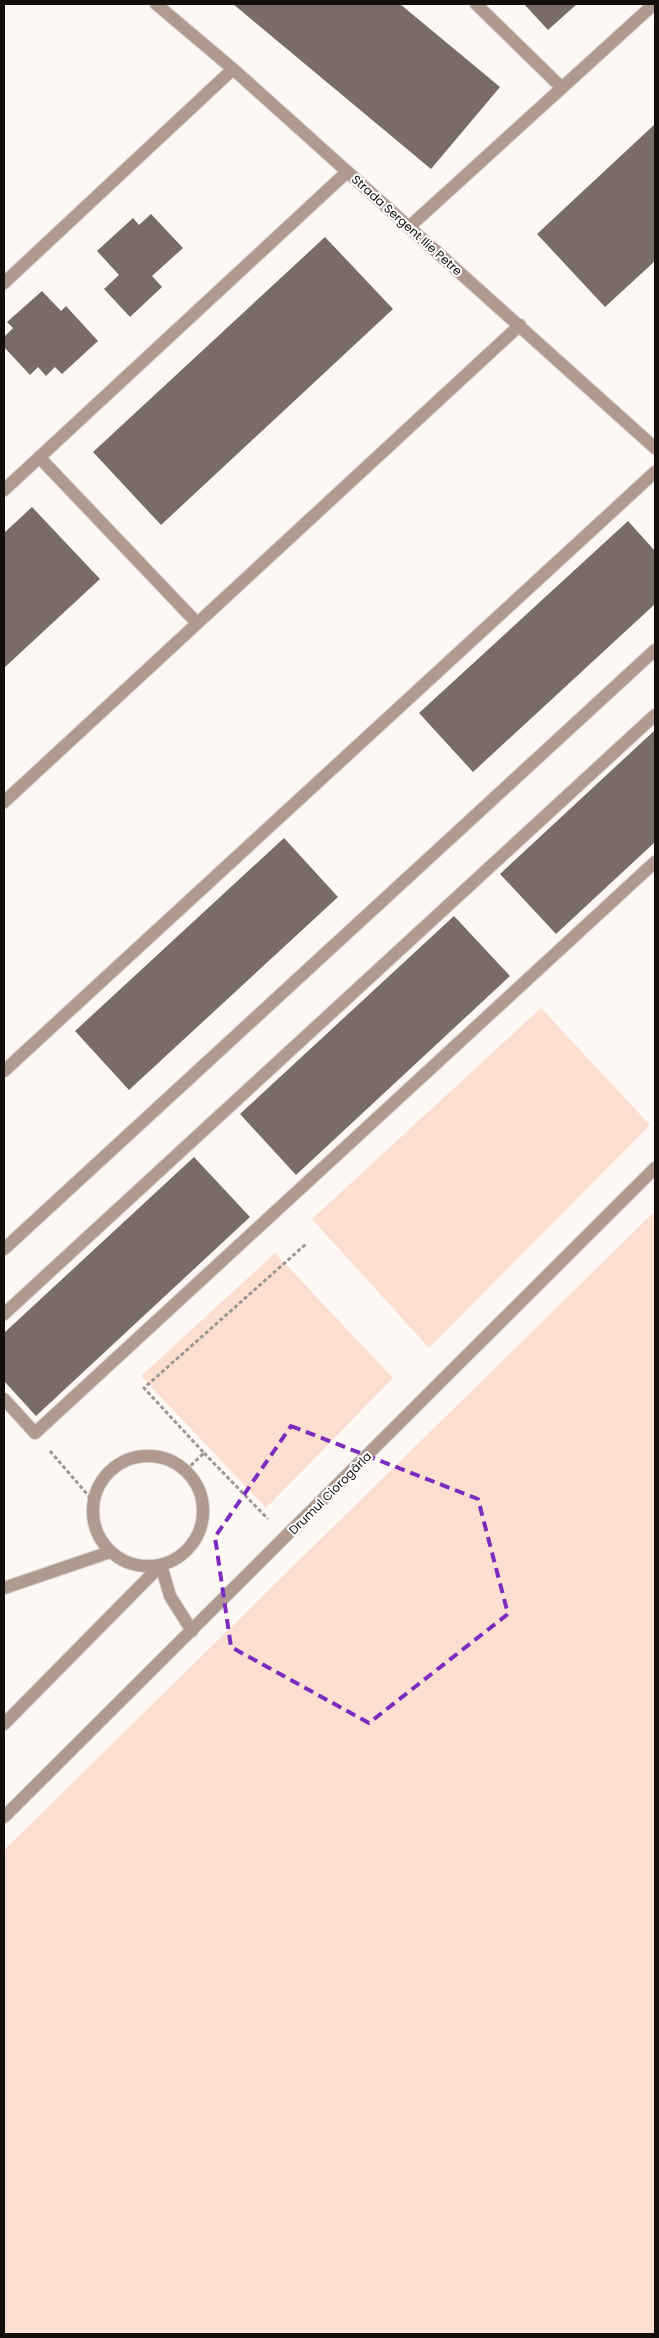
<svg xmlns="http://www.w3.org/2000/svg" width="659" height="2338" viewBox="0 0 659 2338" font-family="Poppins,sans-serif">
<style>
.green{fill:#fddfd2}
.building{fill:#796b65}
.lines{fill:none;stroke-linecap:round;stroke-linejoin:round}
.minor-casing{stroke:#d9d3d0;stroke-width:14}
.path{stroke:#9e9895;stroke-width:3;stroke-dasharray:4 2.5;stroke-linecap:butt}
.minor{stroke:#b0998f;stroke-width:12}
.marked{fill:none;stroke:#7b2cbf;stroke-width:4;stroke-dasharray:10 6;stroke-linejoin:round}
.labels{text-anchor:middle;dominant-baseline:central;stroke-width:4;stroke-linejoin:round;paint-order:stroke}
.street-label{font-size:12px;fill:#140e0c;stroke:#fff}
</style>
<rect width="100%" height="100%" fill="#fef8f5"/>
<!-- green -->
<path class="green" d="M541 1008 650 1125 429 1348 312 1219Z
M655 1211V2334H4V1850Z
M275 1253 393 1378 266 1508 141 1376Z"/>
<!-- building -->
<path class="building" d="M233 4H400L500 87 431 169Z
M524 4H577L548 30Z
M655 124V261L605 307 537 234Z
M151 214 183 248 152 276 162 287 130 317 104 289 119 275 97 251 133 218 139 225Z
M325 237 393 309 161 525 93 452Z
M42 291 61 311 66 306 98 341 62 374 55 367 46 376 38 367 30 375 4 347V337L13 328 7 322Z
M32 507 100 579 4 668V533Z
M628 521 655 551V604L473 772 419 713Z
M655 730V842L556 934 500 874Z
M284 838 338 897 129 1090 75 1031Z
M454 916 510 976 296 1175 240 1114Z
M194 1157 250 1217 36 1416 4 1381V1333Z"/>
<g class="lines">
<!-- minor casing -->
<g class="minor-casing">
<path id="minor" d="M156 4 233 69 655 448
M476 4 562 88
M409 227 654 4
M4 283 233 69
M39 457 197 623
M4 490 347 172
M4 802 520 325
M4 1071 655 472
M4 1249 655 650
M4 1314 655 715
M4 1399 35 1433 655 862
M93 1511a55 55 0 1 1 110 0a55 55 0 1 1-110 0Z
M161 1565 170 1596 192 1631
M4 1588 110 1552
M4 1724 161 1565
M4 1817 655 1168"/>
</g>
<!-- path -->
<path class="path" d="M50 1451 93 1501
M204 1453 268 1519
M186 1470 204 1453 144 1388 306 1244"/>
<!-- minor -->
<use href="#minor" class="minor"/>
</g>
<!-- marked area -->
<path class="marked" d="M291 1426 478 1499 508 1614 369 1723 231 1647 215 1537Z"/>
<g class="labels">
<!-- street labels -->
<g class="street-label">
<text transform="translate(407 225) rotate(42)">Strada Sergent Ilie Petre</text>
<text transform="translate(330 1493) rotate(-45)">Drumul Ciorogârla</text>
</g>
</g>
<!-- border -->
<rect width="659" height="2338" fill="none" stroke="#140e0c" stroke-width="10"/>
</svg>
